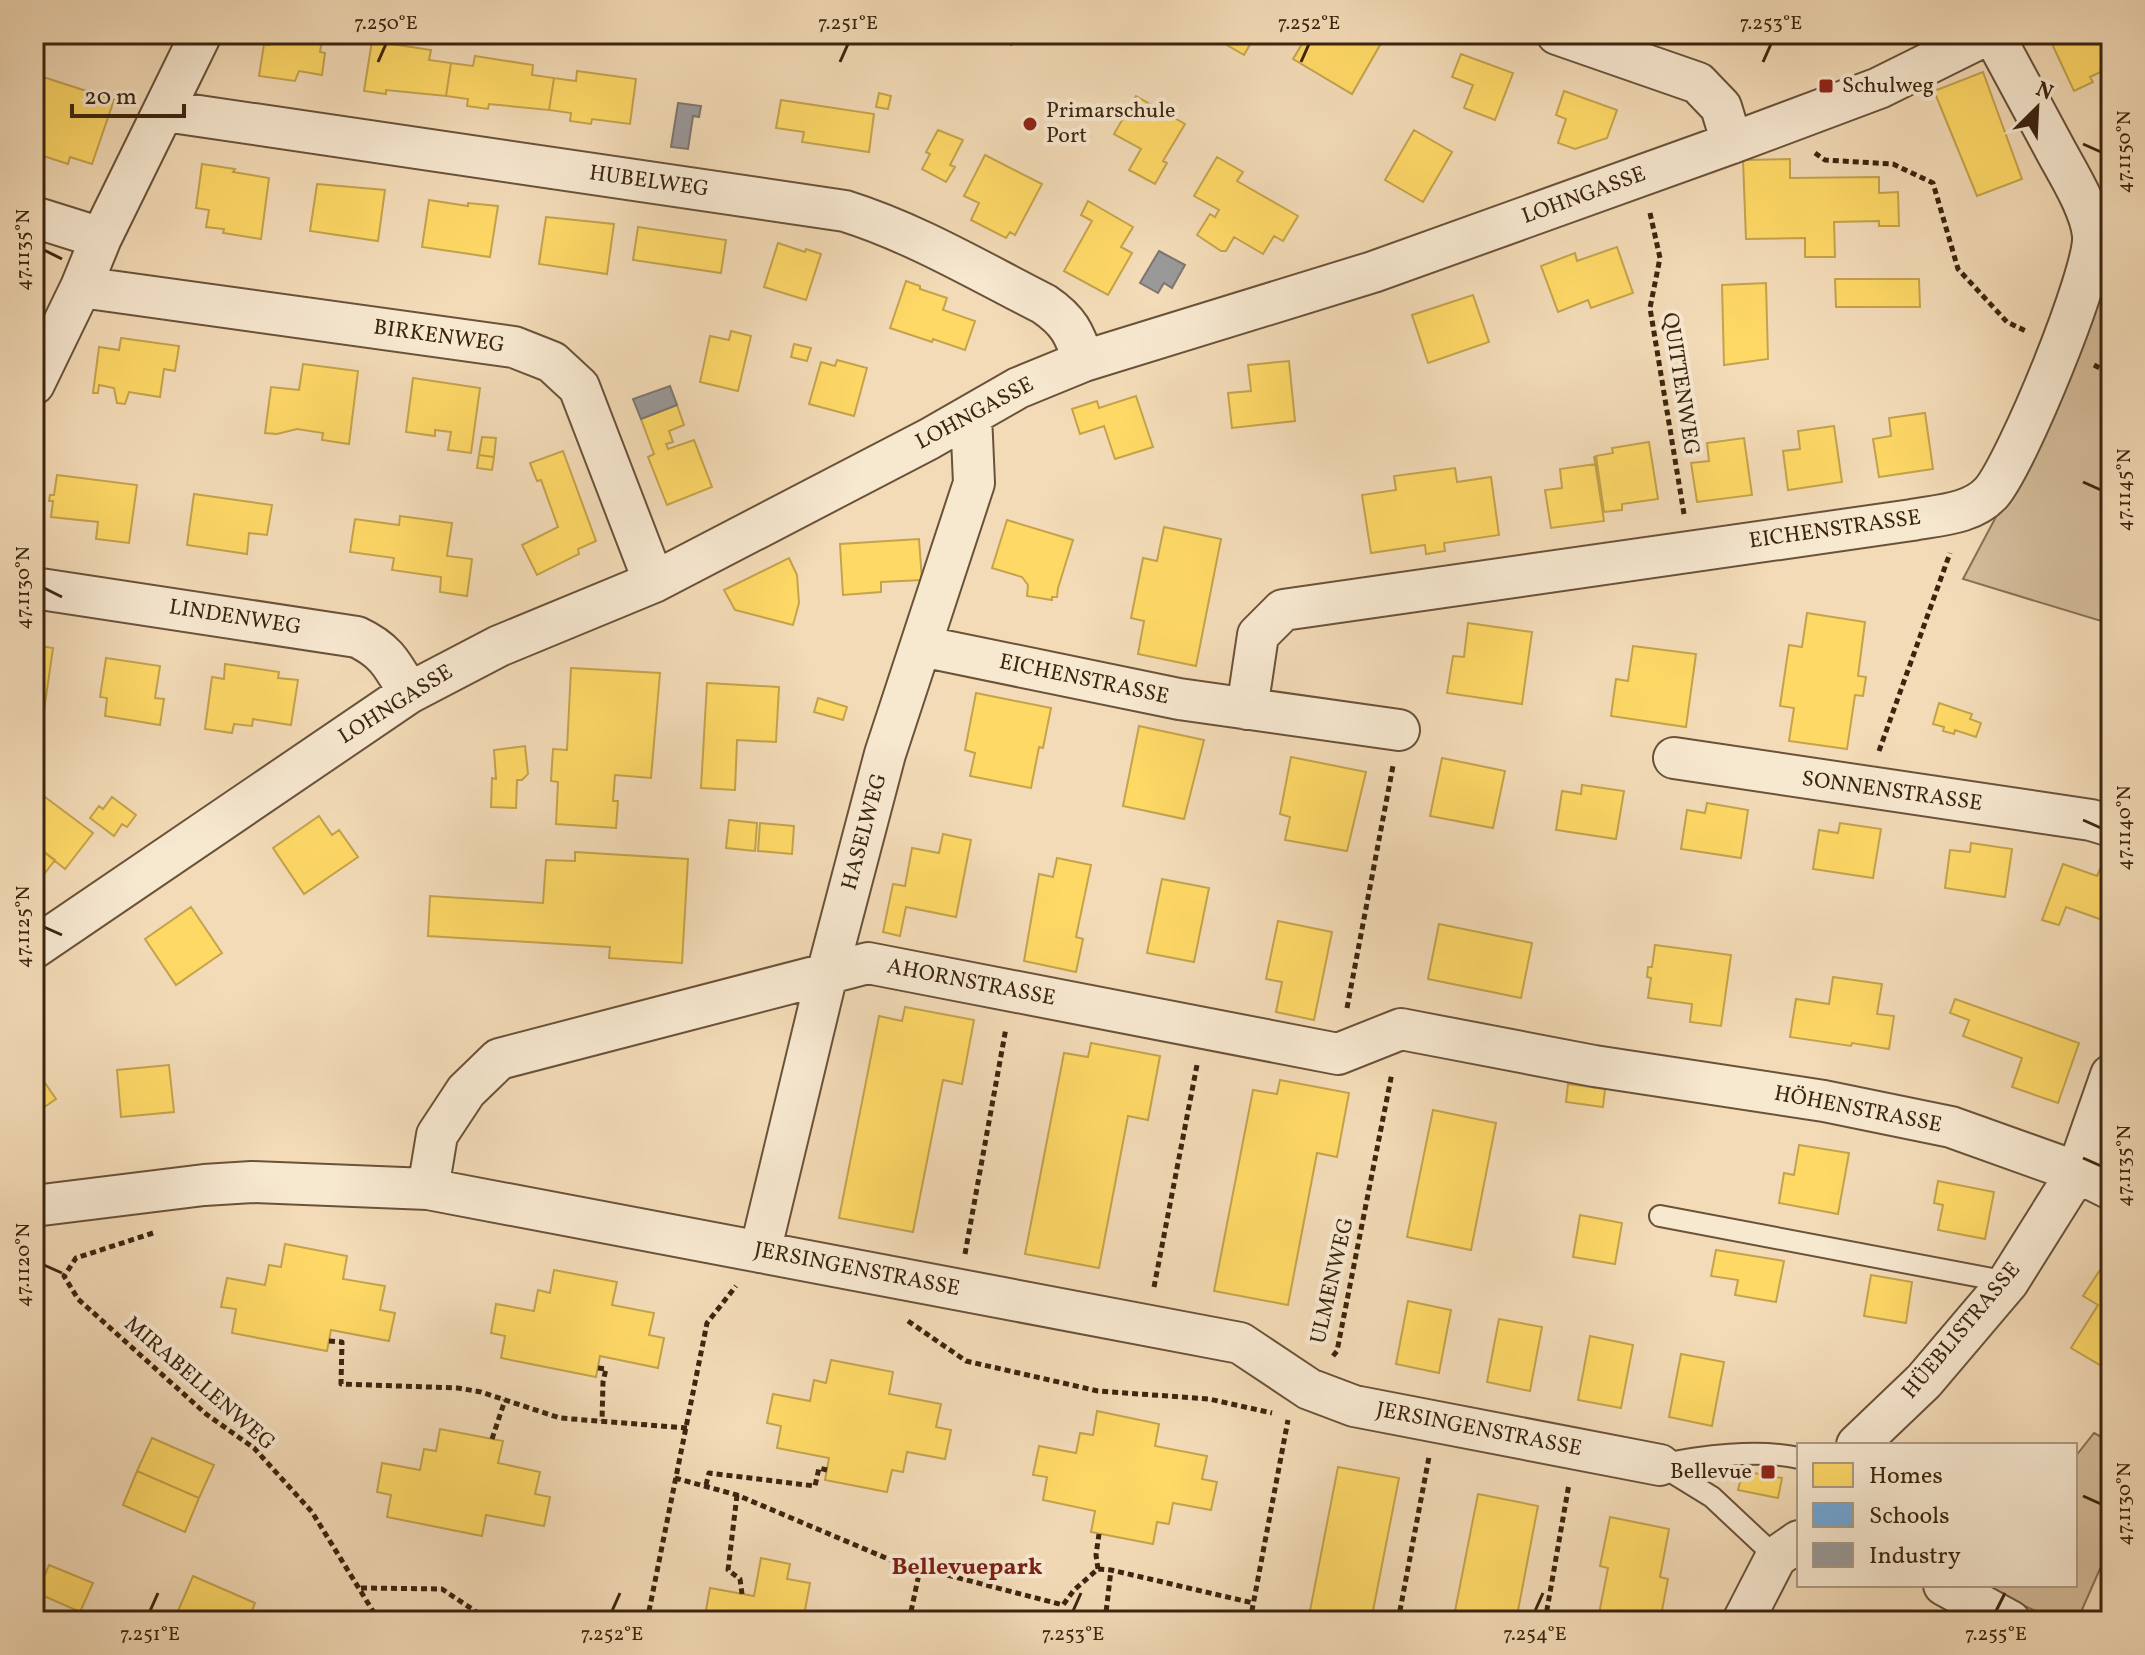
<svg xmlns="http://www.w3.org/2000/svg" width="2145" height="1655" viewBox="0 0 2145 1655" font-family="Vollkorn,serif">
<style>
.green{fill:#d4bc9a;stroke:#887054;stroke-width:2}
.homes{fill:#ffd966;stroke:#c4a34c;stroke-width:2}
.schools{fill:#6fa8dc;stroke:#60819e;stroke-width:2}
.industry{fill:#999;stroke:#7d7670;stroke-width:2}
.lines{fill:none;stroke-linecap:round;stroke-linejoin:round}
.service-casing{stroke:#6a5239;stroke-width:24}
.minor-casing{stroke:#6a5239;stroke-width:44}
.path{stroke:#3c250f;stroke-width:5;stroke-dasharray:6 4;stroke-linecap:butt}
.service{stroke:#f7e8d0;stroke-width:20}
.minor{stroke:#f7e8d0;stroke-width:40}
.ticks{fill:none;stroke:#3c250f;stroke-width:3}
.poi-dot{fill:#8f2418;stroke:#f7e8d0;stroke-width:3}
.labels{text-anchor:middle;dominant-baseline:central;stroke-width:8;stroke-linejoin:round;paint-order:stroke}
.poi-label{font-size:22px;fill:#3c250f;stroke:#f7e8d0;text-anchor:start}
.street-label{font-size:22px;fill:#3c250f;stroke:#f7e8d0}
.neighbourhood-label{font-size:24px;font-weight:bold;fill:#7a1f14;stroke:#f7e8d0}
.neatline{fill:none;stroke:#3c250f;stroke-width:3}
.ticks-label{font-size:20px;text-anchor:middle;fill:#3c250f}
</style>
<rect width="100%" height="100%" fill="#f3dbb7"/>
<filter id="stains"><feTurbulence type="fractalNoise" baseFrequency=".0025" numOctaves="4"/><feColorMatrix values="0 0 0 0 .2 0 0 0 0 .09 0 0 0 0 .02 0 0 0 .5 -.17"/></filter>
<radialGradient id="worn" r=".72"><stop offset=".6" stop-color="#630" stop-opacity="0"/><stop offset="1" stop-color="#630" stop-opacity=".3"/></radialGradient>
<!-- green -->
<path class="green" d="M2111 249V624L1963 579 2051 413Z
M2094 1433 2111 1442V1544L2077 1621H2057L1980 1585H2075V1457Z"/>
<!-- homes -->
<path class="homes" d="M270 34H323L320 52 325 53 322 75 299 71 295 81 259 76 264 44 269 45Z
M1208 34H1256L1244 55Z
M1308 34H1378L1384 38 1352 94 1293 59Z
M2074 34H2111V67L2090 77 2093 82 2074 91 2052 44Z
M372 41 431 50 429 60 451 63 446 96 386 90V94L364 91Z
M1461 54 1513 73 1495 120 1464 108 1473 85 1452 77Z
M475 56 533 65 532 75 554 78 549 110 489 104 488 109 467 106 468 99 446 96 451 63 473 66Z
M577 71 636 79 630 124 592 119 591 124 570 121 571 113 549 110 554 78 576 81Z
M1983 72 2022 179 1977 196 1934 91Z
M34 74 114 100 92 164 70 157 68 164 34 153Z
M1564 91 1617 110 1607 138 1575 149 1558 143 1566 119 1556 115Z
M879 93 891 96 888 109 876 107Z
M1136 96 1185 124 1163 161 1167 163 1155 184 1129 170 1141 149 1114 134Z
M781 100 874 114 869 152 802 142 804 132 776 128Z
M938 130 963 140 950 165 955 167 946 182 922 169 930 154 926 152Z
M1414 130 1452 152 1423 202 1385 180Z
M985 155 1042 184 1015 235 1010 232 1006 238 971 220 979 203 964 196Z
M1217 157 1243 172 1237 181 1298 216 1283 241 1274 236 1263 254 1234 237 1226 251H1221L1197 235 1210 214 1215 217 1219 210 1194 196Z
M1790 159V178L1879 177V193L1898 192 1899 226H1879V221L1834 222 1835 257H1805V238L1746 239 1743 160Z
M202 164 235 169 233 172 269 178 261 239 223 233 224 229 206 227 209 210 196 208Z
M317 184 385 190 378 241 310 231Z
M429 200 468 206V203L498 206 490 257 422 247Z
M1088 201 1133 227 1121 247 1132 253 1108 295 1064 271 1092 221 1081 215Z
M546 217 614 224 607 274 539 264Z
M638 227 726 240 721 273 633 260Z
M778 243 805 252 806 249 821 254 806 300 764 287Z
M1617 247 1633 293 1591 308 1588 300 1558 312 1541 266 1575 253 1577 261Z
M1835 279H1919L1920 307H1836Z
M906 281 920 286V289L947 298 943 310 975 321 965 350 933 339 932 342 890 328Z
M1766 283 1768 359 1724 365 1722 285Z
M1473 295 1489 342 1428 363 1412 315Z
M731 331 751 336 738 391 700 382 710 336 729 340Z
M121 338 179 346 175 371 164 369 160 397 129 392 125 404 117 403 114 388 99 385 98 393H93L99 347 119 350Z
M794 344 811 348 807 361 791 357Z
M837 360 867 368 854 416 809 404 821 362 835 366Z
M1289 361 1295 421 1232 428 1228 393 1251 391 1248 365Z
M303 364 358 371 349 444 322 440 323 433 297 429 277 434 265 433 271 387 299 390Z
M413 378 480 388 471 453 448 450 451 432 435 430V436L406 432Z
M1136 396 1153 447 1115 459 1104 426 1080 434 1072 409 1097 401 1099 408Z
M677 405 684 425 669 431 673 442 666 444 668 449 694 440 712 487 667 505 648 457 654 454 641 419Z
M1925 413 1933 469 1879 477 1873 439 1891 436 1889 418Z
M1834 426 1842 482 1788 490 1783 451 1800 449 1798 431Z
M482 437 496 438 494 457 479 455Z
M1744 438 1752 495 1697 502 1691 463 1709 461 1707 443Z
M1649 442 1658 499 1622 504V510L1604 512 1596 456 1613 453 1612 448Z
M563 451 596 541 578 549 579 554 537 575 522 545 558 527 541 480 537 481 530 463Z
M479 455 494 457 492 470 477 468Z
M1594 456 1604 521 1551 528 1545 490 1562 488 1560 469 1596 464Z
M1455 468 1457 482 1491 477 1499 535 1444 543 1445 551 1426 554 1425 545 1371 553 1362 495 1396 490 1394 476Z
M57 475 137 485 129 543 96 539 98 522 51 517 53 501H49L50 495H54Z
M194 494 272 505 267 535 249 533 247 554 187 545Z
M400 516 452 523 447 556 472 559 467 596 440 592 441 577 392 570 394 558 350 552 355 519 399 525Z
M1007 520 1073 540 1058 588 1057 597H1052V600L1027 596 1028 585 1022 577 992 568Z
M1164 527 1221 539 1196 666 1138 654 1144 621 1131 618 1143 558 1157 561Z
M919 539 922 580 881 582V592L843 595 840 544Z
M789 558 797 575 799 603 793 625 735 610 724 590Z
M1807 613 1865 622 1858 676 1866 677 1863 696 1855 695 1847 749 1789 741 1794 708 1780 706 1789 645 1802 647Z
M1468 623 1532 632 1522 704 1447 693 1453 656 1464 657Z
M34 645 53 648 43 718 34 717Z
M1633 646 1696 654 1686 727 1611 716 1616 679 1628 681Z
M106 658 160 666 155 698 164 699 160 725 105 716 107 698 100 697Z
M225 664 279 672 278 678 298 680 291 725 253 719 252 726 234 724 232 733 205 729 212 677 224 679Z
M571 668 660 673 651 778 615 775 613 801H618L616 828 556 824 558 782 551 781 553 749 567 750Z
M707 683 779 687 776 742 737 740 735 790 701 788Z
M976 693 1051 708 1043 748 1039 747 1031 788 970 776 975 753 965 750Z
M818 698 847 707 843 720 814 712Z
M1939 703 1972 714 1970 719 1981 723 1976 737 1955 730 1954 734 1943 731 1944 727 1933 724Z
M1139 726 1204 740 1184 819 1123 806Z
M525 746 528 774 522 780H517L516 808 491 807 492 778 496 779 494 750Z
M1291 757 1366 772 1347 851 1285 840 1290 817 1280 814Z
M1442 758 1505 771 1493 828 1430 816Z
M1582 785 1624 791 1616 839 1556 830 1562 791 1581 794Z
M45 797 93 833 65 869 34 844V812Z
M112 797 136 815 127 827 122 824 114 836 90 818 99 806 103 809Z
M1707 803 1748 810 1741 858 1681 849 1687 810 1705 813Z
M319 816 332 835 339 830 358 857 304 894 273 848Z
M729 820 757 823 755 851 726 848Z
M760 823 794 826 792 854 758 851Z
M1840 823 1881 829 1873 878 1813 869 1819 830 1838 833Z
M943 834 971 840 956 917 906 907 900 936 883 932 893 884 905 886 912 848 939 853Z
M1971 843 2012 849 2005 897 1945 888 1950 850 1970 852Z
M34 844 55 860 34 887Z
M575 852 688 859 682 963 609 958 610 947 428 936 430 896 543 903 546 860 575 861Z
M1057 858 1091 865 1076 937 1083 939 1076 972 1024 961 1039 874 1053 877Z
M2063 864 2097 876 2101 867 2111 871V923L2066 907 2059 925 2042 920Z
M1162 879 1209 888 1194 962 1147 953Z
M191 907 222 953 176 985 145 939Z
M1278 921 1332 932 1314 1020 1276 1012 1282 982 1266 979Z
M1439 924 1532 943 1521 998 1428 979Z
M1655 945 1731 955 1721 1026 1690 1022 1692 1004 1648 998 1651 978 1647 977 1648 967H1652Z
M1833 977 1882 984 1877 1014 1894 1016 1889 1049 1852 1043 1851 1046 1790 1037 1796 999 1829 1004Z
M1955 999 2079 1043 2058 1103 2012 1087 2022 1058 1963 1036 1969 1020 1950 1013Z
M905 1007 974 1020 962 1084 943 1080 913 1232 839 1218 879 1016 902 1021Z
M1091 1043 1160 1056 1148 1120 1128 1116 1099 1268 1025 1254 1064 1053 1088 1057Z
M169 1065 174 1112 121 1117 117 1070Z
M34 1067 56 1099 34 1114Z
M1280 1080 1349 1093 1337 1157 1317 1153 1288 1305 1214 1291 1253 1090 1277 1094Z
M1568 1084 1605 1089 1603 1107 1566 1102Z
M1433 1110 1496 1123 1471 1250 1407 1237Z
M1799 1145 1849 1153 1838 1214 1779 1203 1784 1173 1794 1175Z
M1938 1181 1994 1192 1985 1239 1938 1230 1943 1205 1934 1203Z
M1580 1215 1622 1223 1615 1264 1573 1257Z
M285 1244 347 1256 343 1279 385 1286 380 1310 395 1313 389 1341 331 1330 327 1351 232 1333 236 1309 221 1307 227 1278 265 1285 269 1265 281 1267Z
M1716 1250 1784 1261 1776 1302 1735 1295 1738 1280 1711 1276Z
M554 1270 617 1282 612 1305 654 1313 649 1335 664 1338 658 1368 600 1356 596 1377 501 1358 505 1336 491 1333 496 1304 534 1311 538 1290 550 1293Z
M2100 1270 2111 1277V1357L2105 1368 2071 1348 2098 1305 2083 1296Z
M1871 1275 1912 1282 1906 1323 1864 1316Z
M1408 1301 1451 1310 1439 1373 1396 1364Z
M1499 1319 1542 1327 1530 1391 1487 1382Z
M1590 1336 1633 1345 1621 1408 1578 1400Z
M1681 1354 1724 1362 1712 1426 1669 1417Z
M831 1360 893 1372 889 1394 941 1404 936 1427 951 1430 945 1459 907 1452 903 1472 892 1470 887 1492 825 1480 829 1458 777 1448 781 1426 767 1423 773 1394 810 1401 814 1380 826 1383Z
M1097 1411 1159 1424 1155 1446 1207 1456 1202 1479 1217 1482 1211 1510 1173 1503 1169 1524 1157 1522 1153 1544 1091 1532 1095 1511 1043 1500 1047 1477 1033 1475 1039 1446 1076 1453 1080 1433 1093 1435Z
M440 1429 503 1441 498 1463 540 1472 535 1494 550 1497 544 1526 486 1515 482 1536 387 1517 391 1495 377 1492 382 1463 420 1470 424 1449 436 1451Z
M152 1438 214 1465 199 1498 137 1471Z
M1338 1467 1399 1478 1371 1621H1308Z
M137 1471 199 1498 185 1532 123 1505Z
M1743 1471 1782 1478 1778 1498 1738 1490Z
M1478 1494 1538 1506 1516 1621H1453Z
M1610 1517 1669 1529 1660 1577 1668 1579 1660 1621H1637L1599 1614 1608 1568 1600 1566Z
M761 1558 790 1564 787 1579 810 1583 803 1621H704L710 1588 754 1596Z
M49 1565 93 1583 80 1612 37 1593Z
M193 1576 255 1603 248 1621H202L178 1611Z"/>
<!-- schools -->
<path class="schools" d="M1004 34H1040L1011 45Z"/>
<!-- industry -->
<path class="industry" d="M678 103 701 106 699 117 693 116 688 149 671 147Z
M1159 251 1185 265 1172 288 1164 283 1158 293 1140 283Z
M670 386 677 405 641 419 633 399Z"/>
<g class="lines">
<!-- service casing -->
<g class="service-casing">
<path id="service" d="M1660 1216 2008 1282
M1660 1465 1712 1497 1776 1557
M1660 1465C1701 1456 1758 1449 1799 1458"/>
</g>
<!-- minor casing -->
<g class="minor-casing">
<path id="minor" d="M1557 34 1698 83 1721 107 1732 143
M165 111 845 211C915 233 979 271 1044 304 1069 321 1074 333 1084 361
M34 217 101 238
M81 287 514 347 552 362 579 387 654 582
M34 384 81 287 101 238 201 34
M34 588 357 637C387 651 393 666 409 693
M921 646 1179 699 1399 730
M1247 709 1258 635 1283 610 1912 520C1939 515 1972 514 1991 493 2017 463 2096 272 2093 235 2090 208 2069 175 2056 151 2035 112 2014 73 1993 34
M1674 758 2091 820 2111 826
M34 948 409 693 499 646 654 582 929 439 1018 388 1084 361 1373 272 1732 143 1879 88 1988 34
M428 1189 437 1135 466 1091 499 1059 868 963 1338 1054 1401 1029 1594 1066 1824 1101 1951 1127 2077 1172 2111 1189
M34 1206 204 1185 252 1182 428 1189 1240 1343 1309 1389 1354 1406 1660 1465
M760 1252 827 974 885 754 974 483 971 415
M1857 1445 1924 1381 2008 1282 2077 1172 2111 1075
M1944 1585 2010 1621
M1743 1621 1776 1557 1799 1541"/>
</g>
<!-- path -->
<path class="path" d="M1815 153 1825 160 1893 164 1933 183 1958 269 2007 322 2028 332
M1650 213 1660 258 1650 308 1684 514
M2094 365 2111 374
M1879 751 1950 553
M1347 1008 1393 766
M153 1233 76 1258 64 1276 78 1299 206 1414 254 1448 312 1512 379 1621
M965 1254 1006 1028
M1154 1287 1197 1065
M908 1321 966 1361 1098 1391 1209 1399 1272 1413
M329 1341 342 1342 341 1384 458 1388 481 1392 560 1418 687 1428
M1333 1356 1337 1351 1392 1073
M598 1368 606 1369 603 1382 602 1421
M492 1439 505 1400
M675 1478 737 1495 893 1561 1063 1605 1074 1590 1098 1569 1111 1570 1253 1603
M706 1485 709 1473 815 1486 819 1468 827 1470
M737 1495 728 1570 740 1579 742 1594
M1098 1569 1096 1555 1099 1534
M361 1588 442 1589 490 1621
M647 1621 707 1323 736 1286
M909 1621 920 1569
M1105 1621 1111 1570
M1250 1621 1288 1420
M1398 1621 1429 1457
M1545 1621 1569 1484"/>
<!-- service -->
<use href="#service" class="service"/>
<!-- minor -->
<use href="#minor" class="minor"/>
</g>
<!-- ticks -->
<path class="ticks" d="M378 62 386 44M840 62 848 44M1301 62 1309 44M1763 62 1771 44M2083 144 2101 152M44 250 62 259M2083 482 2101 490M44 588 62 597M2083 820 2101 828M44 927 62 935M2083 1158 2101 1166M44 1265 62 1273M2083 1496 2101 1504M150 1611 158 1593M612 1611 620 1593M1073 1611 1081 1593M1535 1611 1543 1593M1996 1611 2005 1593"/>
<!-- markers -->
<g class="poi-dot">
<rect x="1818" y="78" width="16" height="16" rx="4"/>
<circle cx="1030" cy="124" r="8"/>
<rect x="1760" y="1464" width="16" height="16" rx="4"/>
</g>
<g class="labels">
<!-- poi labels -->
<g class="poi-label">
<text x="1842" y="86">Schulweg</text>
<text x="1046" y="111">Primarschule<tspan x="1046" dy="25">Port</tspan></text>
<text x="1752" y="1472" text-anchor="end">Bellevue</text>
</g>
<!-- street labels -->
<g class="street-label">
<text transform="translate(649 182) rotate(8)">HUBELWEG</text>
<text transform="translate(1584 196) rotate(-20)">LOHNGASSE</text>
<text transform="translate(439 337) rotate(8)">BIRKENWEG</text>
<text transform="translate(1680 384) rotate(81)">QUITTENWEG</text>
<text transform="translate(975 414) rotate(-28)">LOHNGASSE</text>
<text transform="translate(1835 530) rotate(-8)">EICHENSTRASSE</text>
<text transform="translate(235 618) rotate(9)">LINDENWEG</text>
<text transform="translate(1084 680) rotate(12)">EICHENSTRASSE</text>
<text transform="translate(396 705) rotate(-32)">LOHNGASSE</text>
<text transform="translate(1892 792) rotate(8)">SONNENSTRASSE</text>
<text transform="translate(865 832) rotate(-75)">HASELWEG</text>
<text transform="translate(971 983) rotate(11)">AHORNSTRASSE</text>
<text transform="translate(1858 1110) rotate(11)">HÖHENSTRASSE</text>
<text transform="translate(857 1270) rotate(11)">JERSINGENSTRASSE</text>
<text transform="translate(1333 1281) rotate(-77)">ULMENWEG</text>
<text transform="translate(1962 1331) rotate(-50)">HÜEBLISTRASSE</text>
<text transform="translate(199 1384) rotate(41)">MIRABELLENWEG</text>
<text transform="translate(1479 1430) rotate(11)">JERSINGENSTRASSE</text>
</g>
<!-- neighbourhood labels -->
<g class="neighbourhood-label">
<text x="967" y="1568">Bellevuepark</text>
</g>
</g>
<!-- margin -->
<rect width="2145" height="1655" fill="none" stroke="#f3dbb7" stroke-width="88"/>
<!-- legend -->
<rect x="1797" y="1443" width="280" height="144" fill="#f7e8d0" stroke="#ac9a83" stroke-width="2"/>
<rect x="1813" y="1463" width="40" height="24" fill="#ffd966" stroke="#ac9a83" stroke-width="2"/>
<text x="1869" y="1483" font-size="24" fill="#3c250f">Homes</text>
<rect x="1813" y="1503" width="40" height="24" fill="#6fa8dc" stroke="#ac9a83" stroke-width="2"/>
<text x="1869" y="1523" font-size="24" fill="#3c250f">Schools</text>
<rect x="1813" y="1543" width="40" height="24" fill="#999999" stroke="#ac9a83" stroke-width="2"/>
<text x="1869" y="1563" font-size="24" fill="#3c250f">Industry</text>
<!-- north arrow -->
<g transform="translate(2037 108) rotate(24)" stroke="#f7e8d0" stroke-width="6" paint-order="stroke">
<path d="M0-6L14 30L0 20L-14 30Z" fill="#3c250f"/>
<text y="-12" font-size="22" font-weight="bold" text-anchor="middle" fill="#3c250f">N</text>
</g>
<!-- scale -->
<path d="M72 104v12h112v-12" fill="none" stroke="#3c250f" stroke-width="4"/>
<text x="84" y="104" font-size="24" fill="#3c250f" stroke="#f7e8d0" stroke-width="6" paint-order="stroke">20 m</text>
<rect x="44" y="44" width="2057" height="1567" class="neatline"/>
<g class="ticks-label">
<text x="386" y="29">7.250°E</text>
<text x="848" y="29">7.251°E</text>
<text x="1309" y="29">7.252°E</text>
<text x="1771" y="29">7.253°E</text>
<text transform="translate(2123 152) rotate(-90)" y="7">47.1150°N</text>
<text transform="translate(22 250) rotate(-90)" y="7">47.1135°N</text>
<text transform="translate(2123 490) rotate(-90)" y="7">47.1145°N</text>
<text transform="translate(22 588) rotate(-90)" y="7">47.1130°N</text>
<text transform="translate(2123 828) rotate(-90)" y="7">47.1140°N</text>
<text transform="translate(22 927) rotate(-90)" y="7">47.1125°N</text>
<text transform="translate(2123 1166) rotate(-90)" y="7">47.1135°N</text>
<text transform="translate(22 1265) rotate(-90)" y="7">47.1120°N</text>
<text transform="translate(2123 1504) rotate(-90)" y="7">47.1130°N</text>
<text x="150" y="1640">7.251°E</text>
<text x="612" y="1640">7.252°E</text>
<text x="1073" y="1640">7.253°E</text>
<text x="1535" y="1640">7.254°E</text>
<text x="1996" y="1640">7.255°E</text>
</g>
<rect width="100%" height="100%" filter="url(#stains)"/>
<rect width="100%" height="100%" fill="url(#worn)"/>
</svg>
